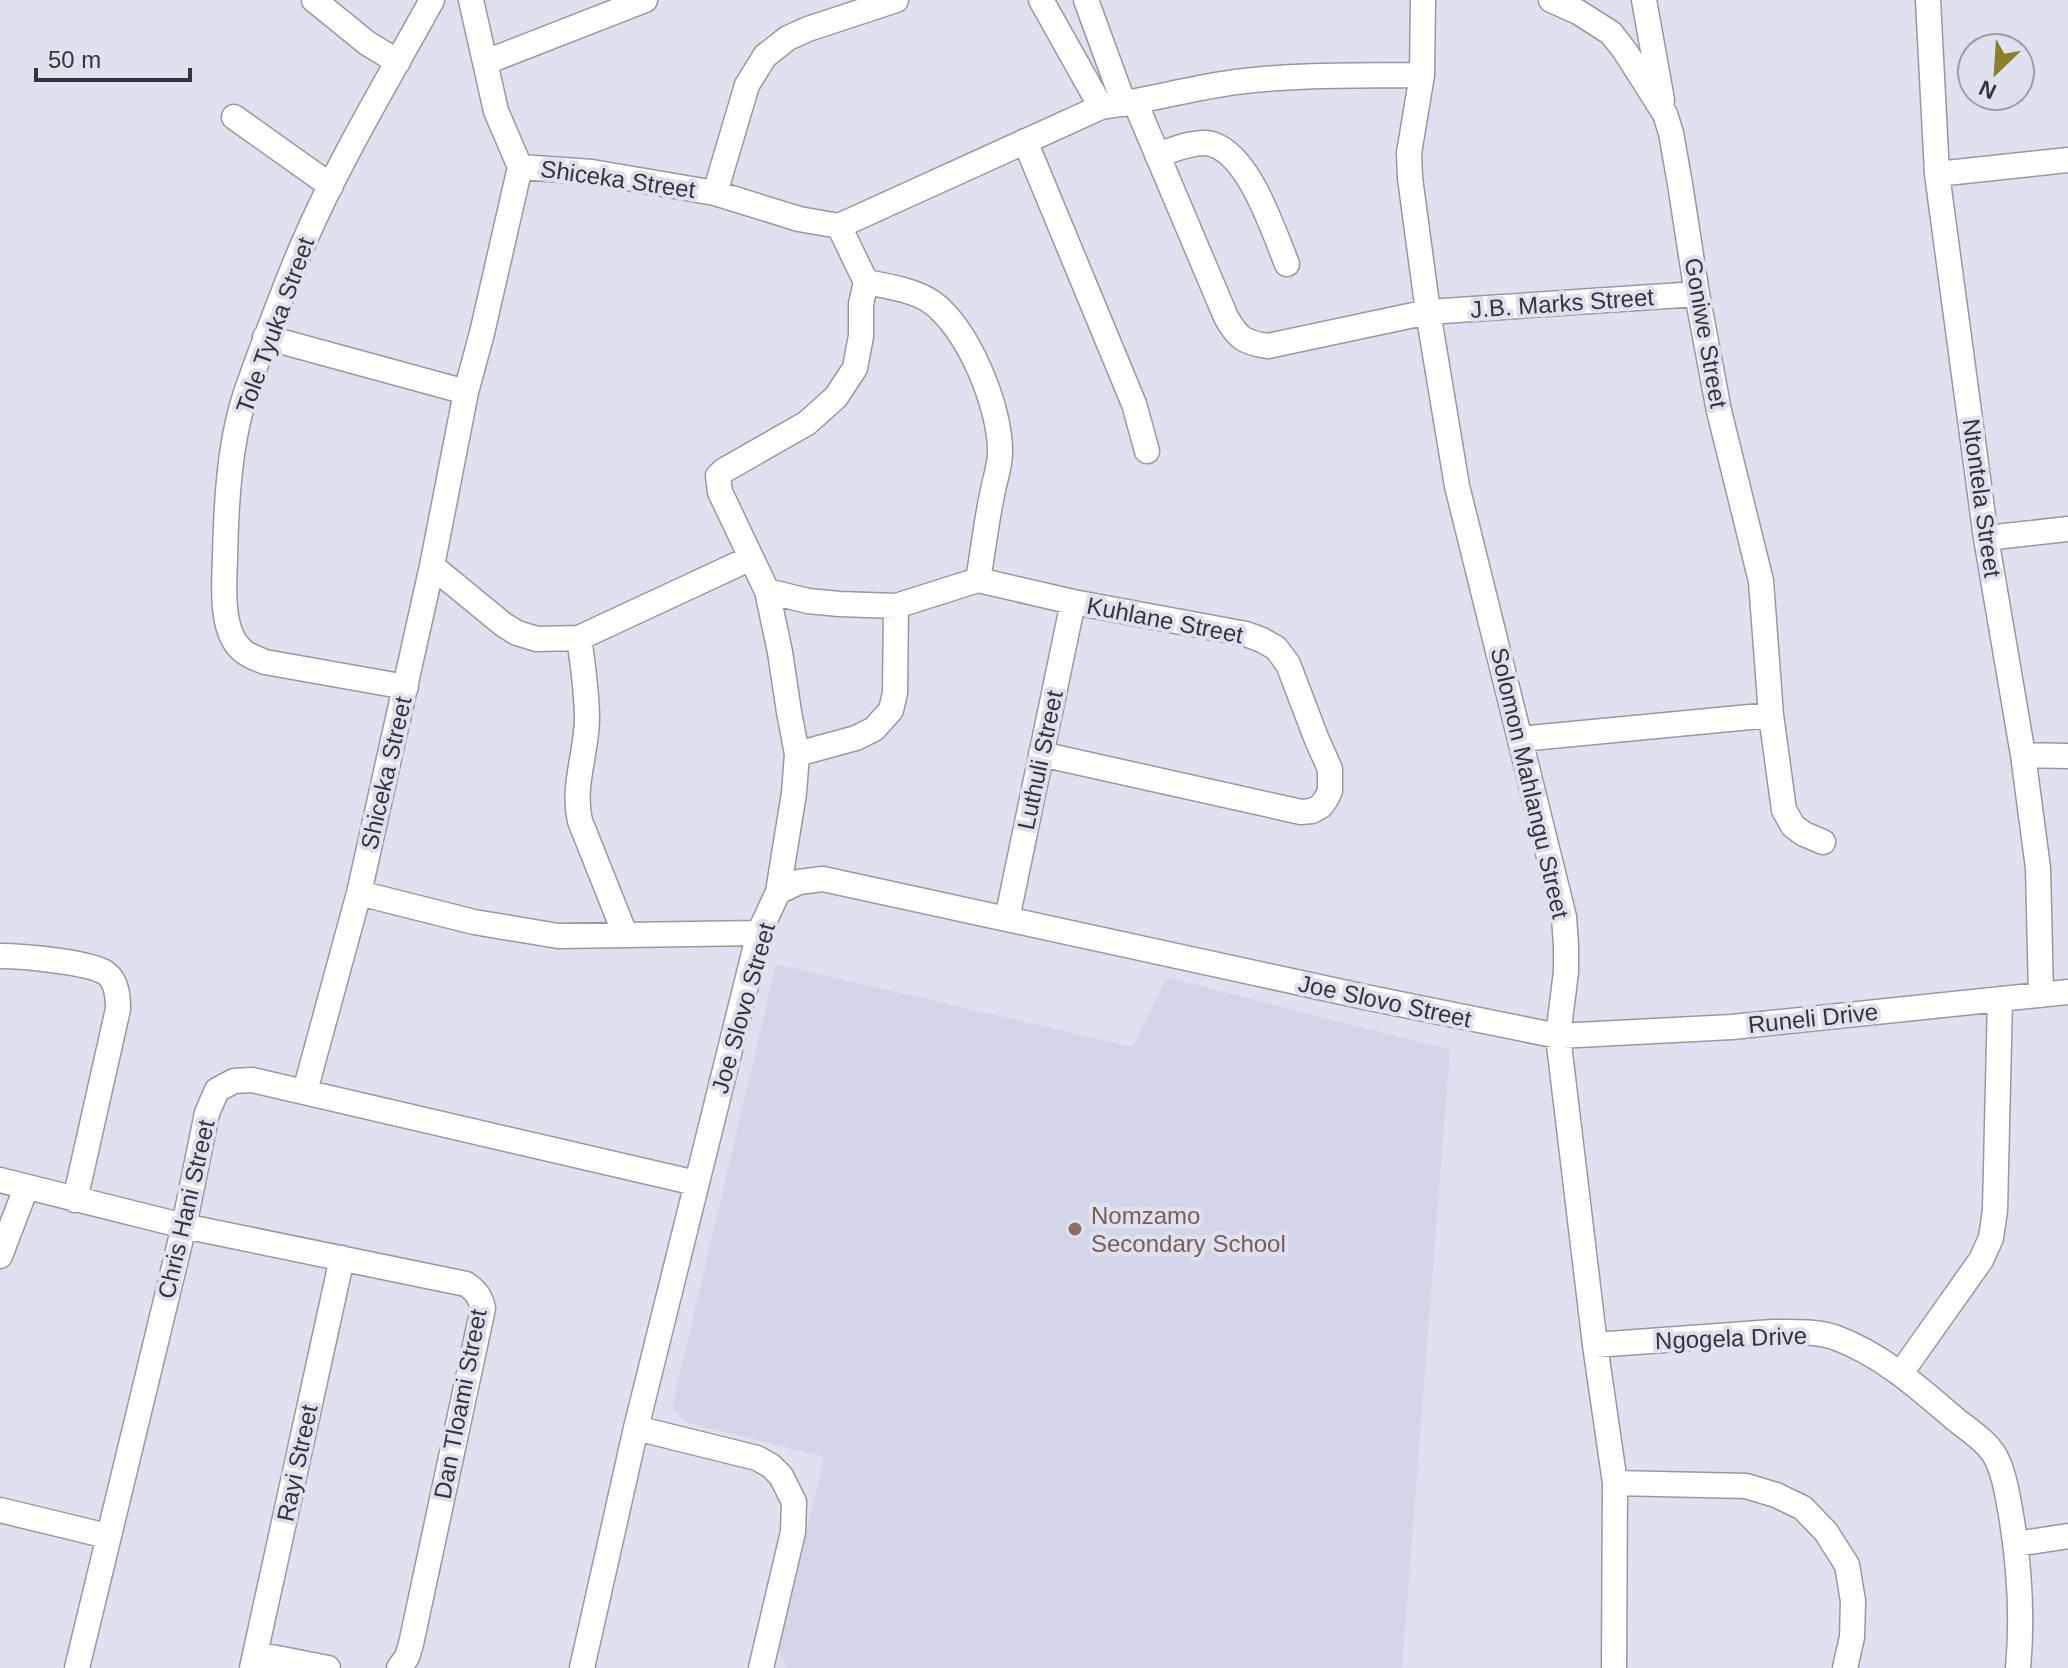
<svg xmlns="http://www.w3.org/2000/svg" width="2068" height="1668" viewBox="0 0 2068 1668" font-family="Arial,sans-serif">
<style>
.built{fill:#d2d6e8}
.lines{fill:none;stroke-linecap:round;stroke-linejoin:round}
.minor-casing{stroke:#9699a4;stroke-width:27}
.minor{stroke:#fff;stroke-width:24}
.education-dot{fill:#8d6e63;stroke:#dfe2ee;stroke-width:3}
.labels{text-anchor:middle;dominant-baseline:central;stroke-width:8;stroke-linejoin:round;paint-order:stroke}
.street-label{font-size:24px;fill:#34353a;stroke:#dfe2ee}
.education-label{font-size:24px;fill:#785e54;stroke:#dfe2ee;text-anchor:start}
</style>
<rect width="100%" height="100%" fill="#dfe2ee"/>
<!-- built -->
<path class="built" d="M776 964 1133 1047 1166 977 1450 1050 1402 1668H788L778 1652 824 1457 685 1422 672 1407Z"/>
<g class="lines">
<!-- minor casing -->
<g class="minor-casing">
<path id="minor" d="M314 0 367 43 398 62
M471 0 496 111 520 167
M1041 0 1101 107
M1086 0 1124 104
M1423 0 1422 75 1409 153 1410 178 1428 312 1457 486 1564 917 1566 945V972L1558 1036 1595 1345 1615 1483 1614 1668
M1551 0 1578 12 1611 33 1625 51 1665 114 1671 133 1680 184 1697 294 1719 411 1761 581 1771 715 1784 810 1793 826 1804 834 1823 842
M1644 0 1662 100
M1928 0 1937 174 1986 538 2023 755 2038 868 2041 995
M486 62 645 0
M1135 102 1226 317C1237 337 1244 343 1268 346L1428 312 1697 294
M234 117 331 186
M1025 141 1134 404 1147 451
M1157 155C1173 150 1190 142 1206 143 1247 147 1273 230 1287 264
M520 167 592 172 715 193 799 219 839 226 1101 107C1146 101 1190 88 1236 82 1297 74 1360 76 1422 75
M1937 174 2068 160
M715 193 747 85 765 56 788 38 808 29 896 0
M866 282C887 286 913 290 930 301 968 327 1001 408 1000 453 1000 467 994 482 992 495 986 523 983 552 978 580
M265 337 466 392
M1986 538 2068 529
M432 566 504 625 517 633 537 639 579 638 751 558
M767 591 808 601 839 604 896 606 978 580 1073 602 1246 634 1262 640 1276 648 1288 664 1317 740 1330 769V791L1326 799 1321 806 1312 811 1301 812 1041 754
M579 638C583 665 587 693 587 720 586 755 572 787 580 821L625 934
M406 687 265 662C258 659 250 657 243 651 220 633 224 585 225 559 226 507 229 445 245 396 248 386 252 377 255 367 271 325 286 283 304 242 340 159 388 80 432 0
M1520 739 1771 715
M797 754 856 738 874 729 891 710 895 693 896 606
M2023 755 2068 756
M778 892 794 793 797 754 789 712 780 652 767 591 720 492 718 476 723 471 807 423 836 397 855 368 861 336V304L866 282 839 226
M359 893 474 922 558 936 759 933
M1007 919 1073 602
M0 956C20 956 93 962 107 974 117 982 118 997 118 1009L75 1200
M305 1091 359 893 432 566 466 392 482 333 520 167
M0 1180 184 1226 466 1284C476 1291 480 1296 483 1308L411 1644 407 1657 399 1668
M0 1256 26 1188
M1595 1345 1773 1332C1793 1332 1815 1331 1834 1337 1881 1354 1918 1387 1955 1419 1970 1431 1991 1444 1998 1462 2005 1477 2007 1493 2010 1509 2019 1561 2023 1615 2018 1668
M1901 1373 1981 1260 1991 1238 1995 1210 2000 999
M636 1428 757 1458 771 1466 781 1476 794 1502 793 1532 761 1668
M1615 1483 1746 1486 1776 1495 1803 1508 1826 1532 1847 1565 1853 1601 1852 1637 1845 1668
M0 1510 107 1536
M2016 1544 2068 1536
M256 1654 328 1668
M77 1668 184 1226 207 1113 217 1090 234 1081 252 1080 696 1183
M252 1668 342 1258
M582 1668 636 1428 759 933 778 892 799 882 823 879 1365 997 1558 1036 1732 1027 2068 992"/>
</g>
<!-- minor -->
<use href="#minor" class="minor"/>
</g>
<!-- markers -->
<circle class="education-dot" cx="1075" cy="1229" r="8"/>
<g class="labels">
<!-- street labels -->
<g class="street-label">
<text transform="translate(618 179) rotate(8)">Shiceka Street</text>
<text transform="translate(1562 303) rotate(-4)">J.B. Marks Street</text>
<text transform="translate(275 325) rotate(-70)">Tole Tyuka Street</text>
<text transform="translate(1706 333) rotate(80)">Goniwe Street</text>
<text transform="translate(1982 498) rotate(82)">Ntontela Street</text>
<text transform="translate(1165 620) rotate(11)">Kuhlane Street</text>
<text transform="translate(1040 760) rotate(-78)">Luthuli Street</text>
<text transform="translate(386 773) rotate(-77)">Shiceka Street</text>
<text transform="translate(1530 783) rotate(77)">Solomon Mahlangu Street</text>
<text transform="translate(1385 1001) rotate(12)">Joe Slovo Street</text>
<text transform="translate(743 1008) rotate(-74)">Joe Slovo Street</text>
<text transform="translate(1813 1018) rotate(-6)">Runeli Drive</text>
<text transform="translate(186 1209) rotate(-77)">Chris Hani Street</text>
<text transform="translate(1731 1338) rotate(-2)">Ngogela Drive</text>
<text transform="translate(460 1404) rotate(-79)">Dan Tloami Street</text>
<text transform="translate(297 1463) rotate(-78)">Rayi Street</text>
</g>
<!-- education labels -->
<g class="education-label">
<text x="1091" y="1215">Nomzamo<tspan x="1091" dy="28">Secondary School</tspan></text>
</g>
</g>
<!-- north arrow -->
<g transform="translate(1996 72) rotate(205)"><circle r="38" fill="#dfe2ee" stroke="#9b9da6" stroke-width="2"/>
<path d="M0-6L14 30L0 20L-14 30Z" fill="#8a8129"/>
<text y="-12" font-size="22" font-weight="bold" text-anchor="middle" fill="#34353a">N</text>
</g>
<!-- scale -->
<path d="M36 68v12h154v-12" fill="none" stroke="#34353a" stroke-width="4"/>
<text x="48" y="68" font-size="24" fill="#34353a" stroke="#dfe2ee" stroke-width="6" paint-order="stroke">50 m</text>
</svg>
